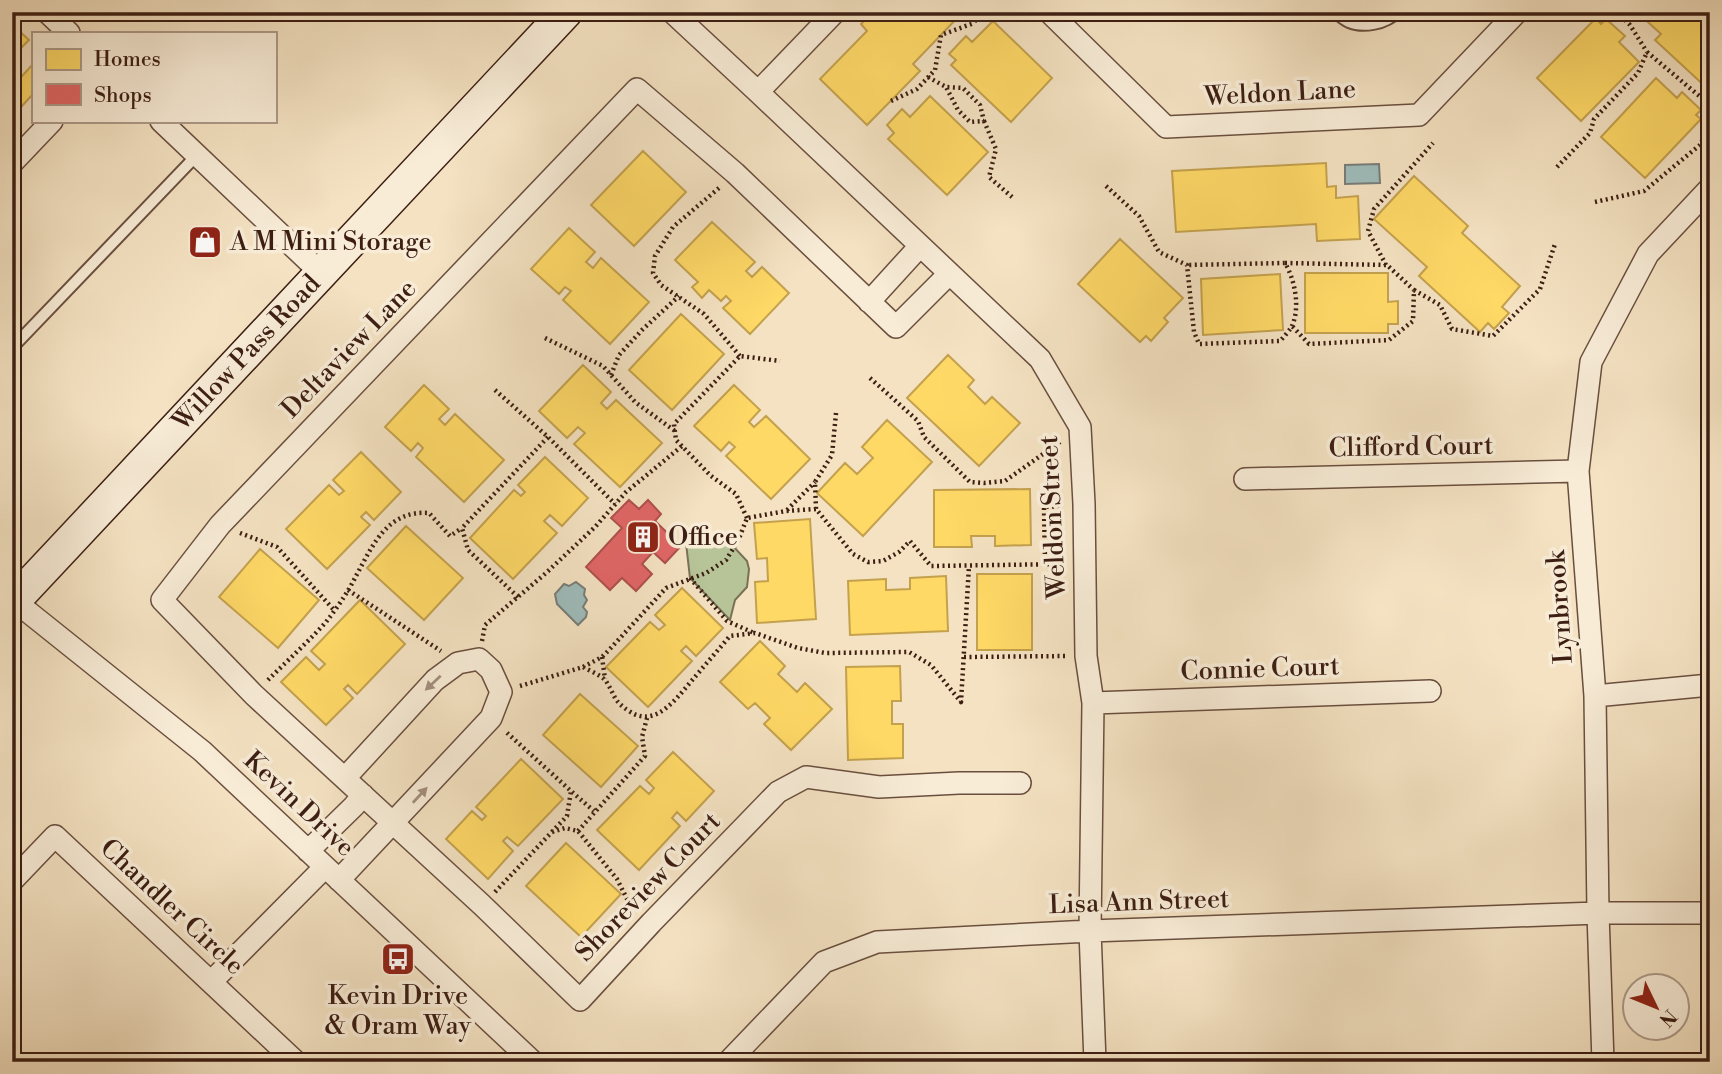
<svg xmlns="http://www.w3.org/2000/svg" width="1722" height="1074" viewBox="0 0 1722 1074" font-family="'Libre Bodoni',serif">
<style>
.green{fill:#b6c498;stroke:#797156;stroke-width:2}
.water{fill:#9ebcbb;stroke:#777d78;stroke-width:2}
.homes{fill:#ffd966;stroke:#c4a14d;stroke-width:2}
.shops{fill:#e06666;stroke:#af504d;stroke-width:2}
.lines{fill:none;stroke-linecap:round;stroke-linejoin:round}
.lane-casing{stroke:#6a4f3f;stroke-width:14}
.street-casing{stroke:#6a4f3f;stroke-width:24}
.secondary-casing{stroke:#3c1e13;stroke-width:35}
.path{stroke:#3c1e13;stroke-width:4.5;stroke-dasharray:2 3.5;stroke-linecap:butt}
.lane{stroke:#f8ecd7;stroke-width:10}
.street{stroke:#f8ecd7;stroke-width:21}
.secondary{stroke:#f8ecd7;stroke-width:32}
.oneway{fill:#a38f7f}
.labels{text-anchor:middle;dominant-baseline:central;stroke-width:7;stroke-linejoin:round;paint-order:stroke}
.street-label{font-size:26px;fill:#3c1e13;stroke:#f8ecd7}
.poi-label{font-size:26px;fill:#3c1e13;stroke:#f8ecd7;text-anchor:start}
</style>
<rect width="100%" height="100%" fill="#f4e2c2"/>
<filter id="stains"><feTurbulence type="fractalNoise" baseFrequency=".00286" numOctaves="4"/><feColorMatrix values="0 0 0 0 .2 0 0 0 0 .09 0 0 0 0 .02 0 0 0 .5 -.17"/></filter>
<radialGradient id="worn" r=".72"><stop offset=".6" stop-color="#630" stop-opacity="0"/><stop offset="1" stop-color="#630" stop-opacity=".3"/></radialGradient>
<!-- green -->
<path class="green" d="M690 535 718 536 732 545 747 561 749 569 747 587 735 600 730 620 690 578 686 543Z"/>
<!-- water -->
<path class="water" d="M1379 164 1380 183 1345 184V165Z
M576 582 585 589 584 595 587 600 583 607 587 612 586 617 578 625 557 604 555 594 564 584 569 586Z"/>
<!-- homes -->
<path class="homes" d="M873 12H963L913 64 920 71 867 125 820 79 867 31 861 24Z
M1637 12H1710V91L1655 40 1661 34Z
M1596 18 1601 24 1606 19 1625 36 1619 42 1639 62 1581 121 1537 78Z
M993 21 1052 78 1011 122 951 65 956 60 949 54 966 36 972 42Z
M15 27 29 40 12 57V30Z
M33 64V94L12 117V87Z
M1656 78 1677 98 1682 92 1701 110 1696 115 1701 119 1645 178 1601 137Z
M930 96 988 152 947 195 888 139 894 133 887 125 902 109 910 117Z
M643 151 686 192 634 246 591 205Z
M1326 163 1327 187 1336 186V198L1358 196 1360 239 1317 241 1316 224 1176 232 1172 171Z
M1414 176 1468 226 1462 233 1520 286 1502 307 1509 313 1494 329 1488 323 1480 332 1419 276 1427 267 1374 219Z
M712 222 755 262 746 271 752 277 762 267 789 293 750 334 723 308 731 301 726 296 721 301 709 290 702 298 692 287 698 282 675 260Z
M569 228 595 252 586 262 593 268 601 258 649 302 610 344 563 300 571 291 565 287 559 294 531 269Z
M1120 239 1183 298 1164 318 1168 322 1151 341 1146 336 1140 342 1078 284Z
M1305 273H1388V302L1398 301V324H1388V333H1305Z
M1280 274 1283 330 1203 335 1201 279Z
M681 314 724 354 672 410 629 370Z
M948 355 974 380 968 387 985 404 992 397 1020 423 979 466 907 398Z
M583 365 611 392 601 403 607 409 616 400 662 443 620 487 574 444 585 433 578 427 567 438 539 411Z
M424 385 449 409 439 419 445 425 455 414 504 460 464 502 416 457 423 448 418 443 411 451 385 427Z
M734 385 760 410 749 422 754 427 766 416 810 459 771 499 726 456 735 447 729 442 721 451 694 426Z
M887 420 932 462 863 536 817 493 845 463 857 474 873 458 862 447Z
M361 452 401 492 374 520 366 512 361 517 370 525 327 569 286 529 329 485 339 495 344 491 333 480Z
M545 457 588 498 562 526 550 515 544 521 557 533 513 579 470 538 514 490 521 496 525 492 518 485Z
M1030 489 1031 545 995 546V536H971L972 547H934V490Z
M810 519 816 619 757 623 755 582 768 581 767 558 757 559 754 523Z
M406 526 463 578 424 620 367 568Z
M260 549 319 600 278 648 219 597Z
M977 574H1032V650H977Z
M946 576 948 631 850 635 848 581 886 579V590L910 589V578Z
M682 588 723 628 696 656 686 646 681 651 692 661 648 707 606 667 650 622 659 630 665 625 655 615Z
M360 600 405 644 357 694 348 685 344 689 353 698 326 725 281 682 306 657 319 670 325 664 311 651Z
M760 641 785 666 778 674 797 692 805 683 832 709 791 750 764 724 770 718 755 703 748 709 720 682Z
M900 666 901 701H892V724H903V758L848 760 846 667Z
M580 694 638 746 601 787 543 735Z
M673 752 714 791 686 821 677 812 672 818 680 826 639 870 597 830 640 786 649 794 654 788 646 780Z
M521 759 563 799 518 846 507 837 503 841 513 851 488 879 446 839 472 811 482 820 486 816 476 807Z
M566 843 621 894 581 937 526 886Z"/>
<!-- shops -->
<path class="shops" d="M629 500 639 509 648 500 661 514 655 521 681 546 665 563 653 552 642 564 652 574 636 591 622 578 610 590 586 567 622 528 611 518Z"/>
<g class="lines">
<!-- lane casing -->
<g class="lane-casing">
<path id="lane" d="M1334 12C1339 15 1344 20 1349 22 1363 28 1386 24 1397 12
M12 348 197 155"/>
</g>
<!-- street casing -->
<g class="street-casing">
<path id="street" d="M47 12 69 33
M672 12 758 92 1040 359 1080 427 1084 504 1086 656 1093 703 1090 931 1095 1062
M1049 12 1166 127 1419 115 1517 12
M758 92 835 12
M161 121 321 273
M12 163 52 121
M949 274 896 327 735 173 637 89 220 525 162 600 254 695 482 905 580 1000 651 923 778 792 806 777 879 787 959 783H1020
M869 302 920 246
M1245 479 1578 471
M12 599 202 751 533 1062
M1595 696 1710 685
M1093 703 1430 691
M308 851 354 806 363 795
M339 880 491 718 501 692 491 670 479 659 458 663 435 680 345 778
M12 881 55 836 296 1062
M211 982 325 867
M728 1062 824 962 877 942 1090 931 1598 913H1710
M1603 1062 1598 913 1595 696 1578 471 1591 362 1648 254 1710 188"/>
</g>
<!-- secondary casing -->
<g class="secondary-casing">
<g id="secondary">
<path id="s1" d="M12 603 566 12"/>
</g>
</g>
<!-- path -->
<path class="path" d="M1617 12 1630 25 1647 52
M928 77 946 87 963 88 980 105 984 121 970 122 958 110 946 87
M891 101 917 89 935 70 941 35 974 23 979 12
M984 121 996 149 989 177 1012 197
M1557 167 1590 133 1594 119 1638 73 1647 52 1710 105
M1106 186 1139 216 1159 252 1187 265 1194 332 1199 344 1280 341C1284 337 1288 332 1291 328 1301 309 1295 280 1285 263L1187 265
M719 188 673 227 655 256 653 273 661 285 704 314 740 356
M1595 202 1644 191 1700 145 1710 123
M1285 263 1387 265 1414 290 1413 321 1389 340 1309 344 1292 326
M1386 265 1368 231 1374 209 1433 143
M1414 290 1440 305 1452 329 1493 336 1540 289 1555 244
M545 338 603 366 635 402 675 431
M611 375 619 355 642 330 679 296
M870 378 918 421 924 437 970 482 984 483 1005 481 1060 442
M495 390 548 437 615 504
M836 413 832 455 815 482 816 509 853 554 868 562 883 561 899 552 910 541 931 566 1064 564
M787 510 815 482
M747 518 736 494 711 476 676 440 674 424 740 356 780 361
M240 533 277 547 334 610
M1045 565 1044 507 1063 506
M690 578 727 621 754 633
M348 590 441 651
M518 597 468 550 462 528 548 437
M482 641 485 625 546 573 595 527 626 492 682 446
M602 657 605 679
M964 657 1068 656
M583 667 602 657 609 650 666 588 706 573 726 560 738 541 747 518 786 511 816 509
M268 680C287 661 308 642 326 622 337 608 348 592 356 576 373 545 387 510 429 513L450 536 462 528
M520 686 583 667C590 671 601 675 606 681 615 695 613 701 629 711 656 730 678 696 694 678 706 664 718 650 730 636L755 633 798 648 825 653 909 652 931 665 961 702 969 566
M572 792 594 811
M578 831 645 756 642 737 647 718
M552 832 565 828 578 831 617 879 629 903 636 909
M495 892 567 816 571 791 505 731"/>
<!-- lane -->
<use href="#lane" class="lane"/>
<!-- street -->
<use href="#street" class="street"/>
<!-- secondary -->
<use href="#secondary" class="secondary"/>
</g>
<!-- one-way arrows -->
<defs><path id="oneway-solid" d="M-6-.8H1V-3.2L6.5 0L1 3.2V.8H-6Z" transform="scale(1.75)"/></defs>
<g class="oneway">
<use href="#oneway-solid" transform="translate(433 683) rotate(137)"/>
<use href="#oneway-solid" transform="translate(420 795) rotate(-47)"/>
</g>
<!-- icons -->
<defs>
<g id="shop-square" transform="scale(1.75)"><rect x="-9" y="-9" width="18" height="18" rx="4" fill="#8f2418" stroke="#f8ecd7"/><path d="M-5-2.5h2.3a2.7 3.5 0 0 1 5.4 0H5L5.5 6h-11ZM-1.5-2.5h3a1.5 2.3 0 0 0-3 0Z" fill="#fff"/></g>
<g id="building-square" transform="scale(1.75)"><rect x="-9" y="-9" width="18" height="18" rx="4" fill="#8f2418" stroke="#f8ecd7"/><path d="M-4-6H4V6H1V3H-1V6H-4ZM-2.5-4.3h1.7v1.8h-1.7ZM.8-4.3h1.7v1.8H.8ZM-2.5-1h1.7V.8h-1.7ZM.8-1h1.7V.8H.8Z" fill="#fff"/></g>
<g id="bus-square" transform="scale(1.75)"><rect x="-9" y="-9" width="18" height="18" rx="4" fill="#8f2418" stroke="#f8ecd7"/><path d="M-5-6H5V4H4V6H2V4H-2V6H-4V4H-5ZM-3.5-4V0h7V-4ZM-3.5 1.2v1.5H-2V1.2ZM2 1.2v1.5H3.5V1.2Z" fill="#fff"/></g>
</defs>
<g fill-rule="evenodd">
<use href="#shop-square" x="205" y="242"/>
<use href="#building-square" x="643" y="537"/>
<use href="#bus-square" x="398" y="959"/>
</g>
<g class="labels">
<!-- street labels -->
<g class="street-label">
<text transform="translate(1280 93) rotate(-3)">Weldon Lane</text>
<text transform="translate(349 349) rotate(-46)">Deltaview Lane</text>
<text stroke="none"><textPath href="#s1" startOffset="343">Willow Pass Road</textPath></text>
<text transform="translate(1411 447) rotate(-1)">Clifford Court</text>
<text transform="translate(1053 517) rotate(-93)">Weldon Street</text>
<text transform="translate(1560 607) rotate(-94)">Lynbrook</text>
<text transform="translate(1260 669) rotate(-2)">Connie Court</text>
<text transform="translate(299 804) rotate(43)">Kevin Drive</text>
<text transform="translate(648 887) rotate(-46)">Shoreview Court</text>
<text transform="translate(1139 902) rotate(-2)">Lisa Ann Street</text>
<text transform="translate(172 907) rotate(43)">Chandler Circle</text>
</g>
<!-- poi labels -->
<g class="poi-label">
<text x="230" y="242">A M Mini Storage</text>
<text x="668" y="537">Office</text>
<text x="398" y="996" text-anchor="middle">Kevin Drive<tspan x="398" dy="30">&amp; Oram Way</tspan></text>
</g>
</g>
<!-- margin -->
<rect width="1722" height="1074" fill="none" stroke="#f4e2c2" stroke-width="42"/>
<rect x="14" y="14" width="1694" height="1046" fill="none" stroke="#3c1e13" stroke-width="3.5"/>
<rect x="21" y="21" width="1680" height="1032" fill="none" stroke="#3c1e13" stroke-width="2"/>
<!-- legend -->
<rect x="32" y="32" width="245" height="91" fill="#f8ecd7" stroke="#ad9a89" stroke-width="2"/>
<rect x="46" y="49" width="35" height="21" fill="#ffd966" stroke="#ad9a89" stroke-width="2"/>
<text x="94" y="66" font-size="21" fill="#3c1e13">Homes</text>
<rect x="46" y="84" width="35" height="21" fill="#e06666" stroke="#ad9a89" stroke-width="2"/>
<text x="94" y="102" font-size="21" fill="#3c1e13">Shops</text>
<!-- north arrow -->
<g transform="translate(1656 1007) rotate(133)"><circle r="33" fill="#f8ecd7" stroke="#ad9a89" stroke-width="2"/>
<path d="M0-5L12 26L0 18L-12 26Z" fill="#8f2418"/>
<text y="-10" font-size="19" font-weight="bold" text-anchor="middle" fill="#3c1e13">N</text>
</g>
<rect width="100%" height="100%" filter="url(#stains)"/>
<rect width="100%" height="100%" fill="url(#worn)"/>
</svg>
